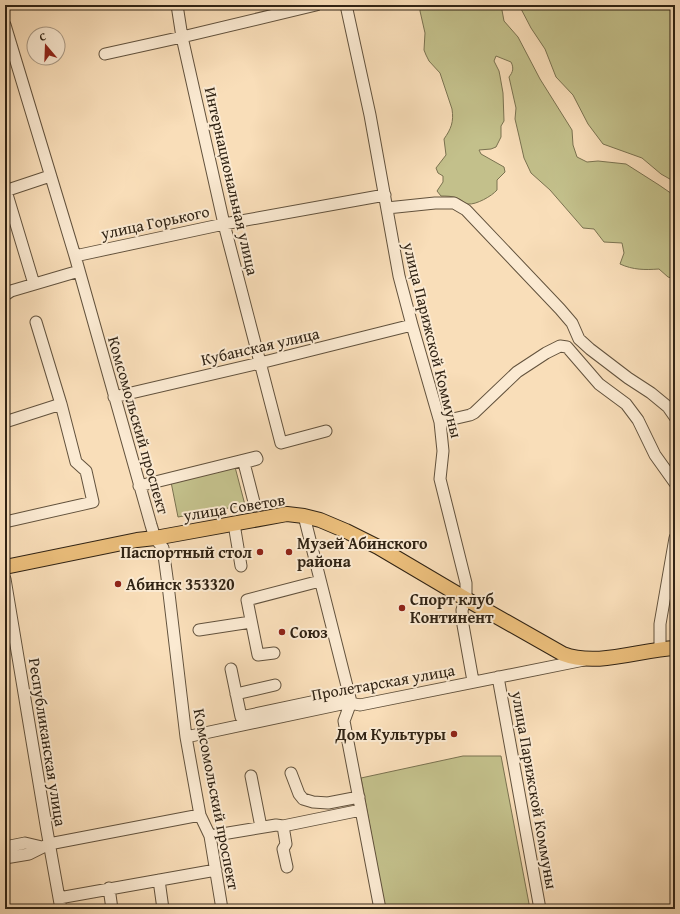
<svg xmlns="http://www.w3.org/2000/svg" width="680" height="914" viewBox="0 0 680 914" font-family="'Gentium Book Plus',serif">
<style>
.green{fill:#c3c08b;stroke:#7a7250}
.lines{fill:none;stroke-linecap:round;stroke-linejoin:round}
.minor-casing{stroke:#62523d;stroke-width:13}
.major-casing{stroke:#302314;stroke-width:16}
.minor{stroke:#fbead2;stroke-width:11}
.major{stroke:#ecbf7c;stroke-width:14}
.poi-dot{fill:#8f2418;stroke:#fbead2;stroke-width:1.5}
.labels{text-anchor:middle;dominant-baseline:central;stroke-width:4;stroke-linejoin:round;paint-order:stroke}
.street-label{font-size:16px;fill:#302314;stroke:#fbead2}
.poi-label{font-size:16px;font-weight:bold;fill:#302314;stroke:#fbead2;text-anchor:start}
</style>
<rect width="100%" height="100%" fill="#f9deb9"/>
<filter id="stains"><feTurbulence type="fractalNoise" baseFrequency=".005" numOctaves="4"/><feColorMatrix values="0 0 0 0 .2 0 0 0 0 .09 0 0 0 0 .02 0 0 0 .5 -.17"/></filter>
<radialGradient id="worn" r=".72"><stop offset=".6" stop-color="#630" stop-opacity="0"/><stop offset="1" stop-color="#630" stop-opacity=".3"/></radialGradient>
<!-- green -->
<path class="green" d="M420 5H501L504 21 518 37 540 79 572 130 573 145 577 157 587 162 598 161 626 164 659 185 675 196V279L668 277 659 269C645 270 633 270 620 264L624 253 622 243 604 242 594 229 583 228 550 190 531 173 524 158 519 136 515 119 516 108 509 77C513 72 514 68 511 62L496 56 494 61 499 71 500 76 503 93 504 121 501 126V137L496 147 491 149 479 150 481 154 504 167 505 172 497 180V190C492 196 476 205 468 204 464 203 461 199 457 198 452 196 446 196 441 196L437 191 443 182V176L438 173 436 168 446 155 444 139C451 129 454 122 452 109L440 73 429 61 426 55 424 50 425 33 420 11Z
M519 5H675V182L661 174 642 158 603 144 588 124 573 95 556 77 545 49 531 28Z
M235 467 245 505 178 517 171 482Z
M463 756H501L530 909H385L361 778Z"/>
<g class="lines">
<!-- minor casing -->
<g class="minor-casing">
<path id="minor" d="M177 5 182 37 224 224 281 443 326 431
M346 5 370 115 399 276 412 325 440 422 443 451 440 479 466 583V599L462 610 463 625 473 681
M5 25 75 256 151 525 155 538 163 548 168 585 186 737 200 815 210 836 222 909
M105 54 182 37 316 5
M5 191 50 176
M6 191 34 284
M387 208 435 203H454L466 210 560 309 572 323 579 339 590 349 628 378 651 393 668 407 675 417
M75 256 224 224 385 195
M5 295 11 291 79 271
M114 397 260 363 412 325
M5 422 61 404
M440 422 470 415 474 413 517 372 546 353 560 346 567 347 599 384 626 404 638 420 655 455 675 483
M139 486 256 457 257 459 244 463 255 506
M304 516 351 702 344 721 380 909
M5 522 93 502 86 471 76 462 61 404 36 322
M234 524 241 566
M5 579 47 831 61 909
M199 630 251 622
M660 649V624L675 538
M274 653 258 655 247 600 320 581
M231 669 241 717 349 694
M498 677 540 909
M236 694 275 685
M186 737 351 702 355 704 360 705 584 660
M291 773 299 794 303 799 313 802 328 803 359 797
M251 776 261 827
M283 826 286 844 283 849 287 867
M210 836 276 825 283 826 361 810
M5 847 25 843 42 847
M5 858 29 854 49 844 200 815
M159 880 163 909
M109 888 112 909
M59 898 216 870"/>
</g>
<!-- major casing -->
<g class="major-casing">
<path id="major" d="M5 567 137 540 155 538 287 514 304 516 320 520 346 531 378 547 466 599 563 654C597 667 639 650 675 648"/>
</g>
<!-- minor -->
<use href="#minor" class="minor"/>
<!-- major -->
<use href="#major" class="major"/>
</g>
<!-- markers -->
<g class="poi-dot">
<circle cx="260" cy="552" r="4"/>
<circle cx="289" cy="552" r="4"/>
<circle cx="118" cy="584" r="4"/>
<circle cx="402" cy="608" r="4"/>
<circle cx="282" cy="632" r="4"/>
<circle cx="454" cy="734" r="4"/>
</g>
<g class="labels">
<!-- street labels -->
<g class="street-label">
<text transform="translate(232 181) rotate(77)">Интернациональная улица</text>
<text transform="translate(155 222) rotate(-12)">улица Горького</text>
<text transform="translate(433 340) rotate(76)">улица Парижской Коммуны</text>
<text transform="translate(260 346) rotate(-13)">Кубанская улица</text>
<text transform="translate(139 425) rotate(74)">Комсомольский проспект</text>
<text transform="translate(234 507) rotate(-9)">улица Советов</text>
<text transform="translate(383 682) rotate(-10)">Пролетарская улица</text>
<text transform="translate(48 742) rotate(81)">Республиканская улица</text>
<text transform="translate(535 790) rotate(80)">улица Парижской Коммуны</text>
<text transform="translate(217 799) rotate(79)">Комсомольский проспект</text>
</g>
<!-- poi labels -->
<g class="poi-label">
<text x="297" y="543">Музей Абинского<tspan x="297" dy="18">района</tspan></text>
<text x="252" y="552" text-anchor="end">Паспортный стол</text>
<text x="126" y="584">Абинск 353320</text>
<text x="410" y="599">Спорт клуб<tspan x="410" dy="18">Континент</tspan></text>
<text x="290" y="632">Союз</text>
<text x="446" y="734" text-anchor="end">Дом Культуры</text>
</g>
</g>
<!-- margin -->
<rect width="680" height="914" fill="none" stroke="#f9deb9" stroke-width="20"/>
<rect x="6" y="6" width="668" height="902" fill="none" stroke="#302314" stroke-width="2"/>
<rect x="10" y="10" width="660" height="894" fill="none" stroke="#302314"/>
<!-- north arrow -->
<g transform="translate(46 46) rotate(341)"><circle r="19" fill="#fbead2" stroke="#aa9a86"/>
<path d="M0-3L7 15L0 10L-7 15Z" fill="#8f2418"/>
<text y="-6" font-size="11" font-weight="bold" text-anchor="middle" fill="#302314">С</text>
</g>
<rect width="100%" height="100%" filter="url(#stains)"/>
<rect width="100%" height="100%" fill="url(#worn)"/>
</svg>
